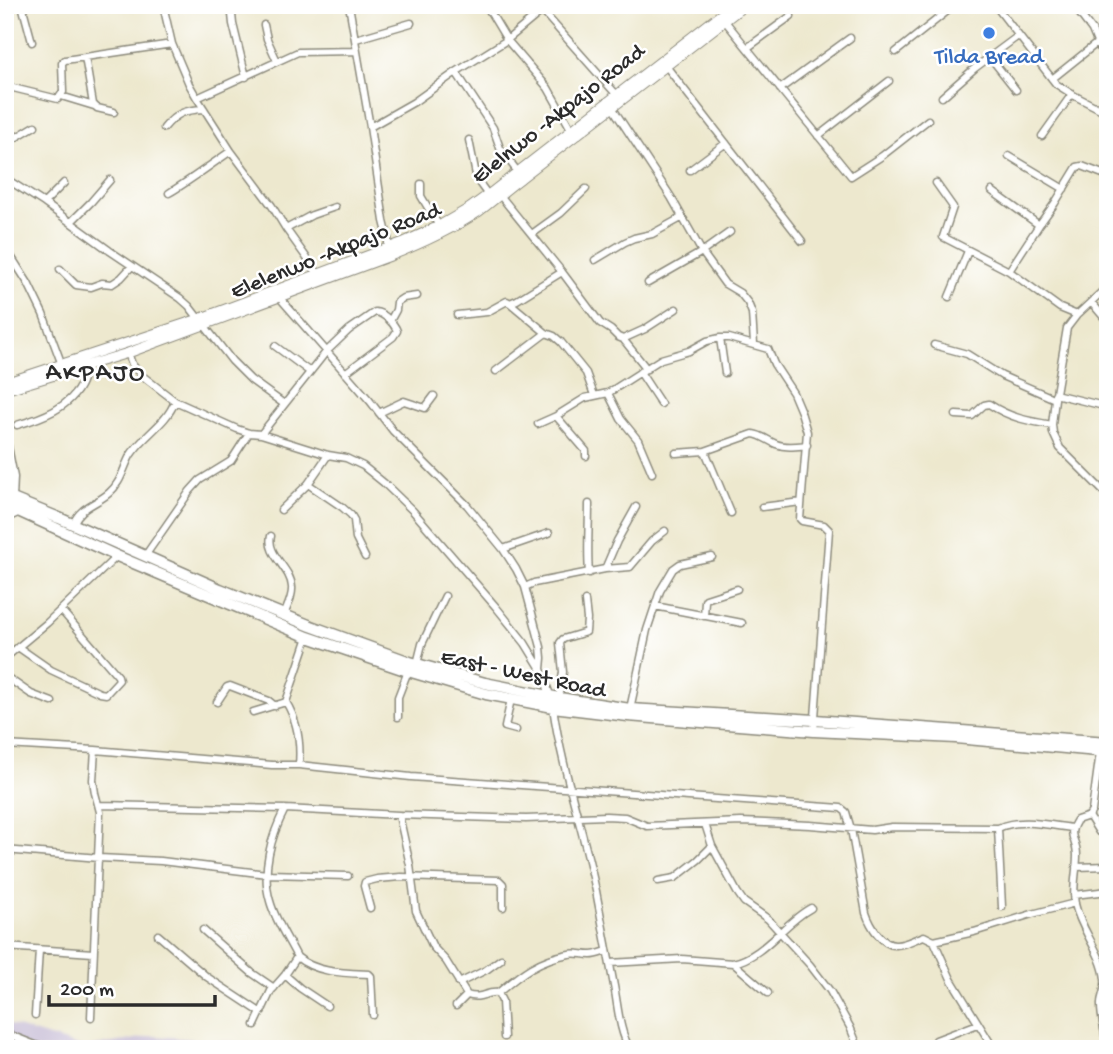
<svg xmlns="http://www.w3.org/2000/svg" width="1113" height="1054" viewBox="0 0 1113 1054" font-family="'Gochi Hand',sans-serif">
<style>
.industrial{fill:#c9bfd7}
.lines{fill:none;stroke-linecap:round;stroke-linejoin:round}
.street-casing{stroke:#8c8a7c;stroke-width:9}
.secondary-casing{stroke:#8c8a7c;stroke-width:11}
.primary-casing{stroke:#8c8a7c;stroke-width:13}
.street{stroke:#fff;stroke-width:6}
.secondary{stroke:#fff;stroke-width:9}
.primary{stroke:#fff;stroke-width:10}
.shop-dot{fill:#3f7fe0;stroke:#fff;stroke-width:2.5}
.labels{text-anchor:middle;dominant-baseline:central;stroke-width:5;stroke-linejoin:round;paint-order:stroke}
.shop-label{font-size:23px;fill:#366cbe;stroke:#fff}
.street-label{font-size:23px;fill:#2b2b2b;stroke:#fff}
.quarter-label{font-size:26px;letter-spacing:2px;fill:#2b2b2b;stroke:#fff}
</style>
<rect width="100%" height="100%" fill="#fff"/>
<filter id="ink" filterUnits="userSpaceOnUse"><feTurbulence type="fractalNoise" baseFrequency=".0143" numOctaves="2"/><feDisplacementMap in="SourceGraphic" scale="14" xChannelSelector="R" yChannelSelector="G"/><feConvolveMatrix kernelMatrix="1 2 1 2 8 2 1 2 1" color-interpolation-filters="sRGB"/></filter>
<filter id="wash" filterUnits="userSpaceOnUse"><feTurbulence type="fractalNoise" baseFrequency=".00686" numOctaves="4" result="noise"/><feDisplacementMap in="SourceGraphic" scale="28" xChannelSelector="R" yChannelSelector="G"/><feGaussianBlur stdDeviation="1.57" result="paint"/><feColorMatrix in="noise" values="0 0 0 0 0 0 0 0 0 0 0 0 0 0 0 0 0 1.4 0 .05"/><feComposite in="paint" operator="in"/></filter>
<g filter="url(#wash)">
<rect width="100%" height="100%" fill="#ede8ce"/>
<!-- industrial -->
<path class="industrial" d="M5 1023 84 1048 153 1036 326 1049H5Z"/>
</g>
<g filter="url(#ink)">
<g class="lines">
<!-- street casing -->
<g class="street-casing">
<path id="street" d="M22 5 32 42
M163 5 172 44 189 84 197 98 231 151 272 206 286 229 319 275
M231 5 233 24 246 77
M349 5 370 127 384 221 388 237V252
M486 5 507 40 548 88 571 129
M537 5 616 94
M995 5 1056 84 1075 96 1108 113
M1073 5 1092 30 1099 47 1108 53
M725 21 851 176 882 156 928 120
M264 25 267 39 277 61
M356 39 411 23
M747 48 791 16
M896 52 955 5
M85 57 93 104 97 108 114 112
M990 57 1016 90
M666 66 802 241
M456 72 493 128 500 148 517 171
M1052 79 1097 43
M5 86 58 99 63 92 62 63 65 60 172 44
M780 89 850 38
M61 96 94 106
M942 97 975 68 1018 36
M197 98 298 52 357 51
M612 107 671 197 702 252 725 284 740 293 748 303 752 313 754 344
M370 127 414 102 456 72 507 40 549 5
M164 128C176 113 185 110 204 109
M818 136 889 81
M1042 136 1072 94
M469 140 477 180 488 195
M5 144 35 126
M1009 156 1064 189
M690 170 726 143
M5 178 44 203 110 251 180 298 189 306 199 319
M936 183 953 207 943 237 1009 271 1060 308 1077 315
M421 184V196L439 226
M992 191 1039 225
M169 193C191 180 210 165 231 151
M499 194 562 272 600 323 611 330 618 337 623 339 647 369
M44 203 64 183
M71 222 91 202 110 180
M286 229 312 215 335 207
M532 234 561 213 586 189
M5 247 28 283 43 314 62 365
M595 260 625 242 634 238 652 234 681 218
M60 269 76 285 91 287 102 283 112 284 121 278 132 266
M1009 271 1039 225 1055 203 1077 167 1082 166 1108 176
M648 283 702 252 730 232
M1108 286 1077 315 1067 328 1055 399 1052 425 1053 433 1060 448 1108 496
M279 297 370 401 393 431 467 505 503 549 516 569 525 587 541 647 542 658 541 669
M949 297 968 251
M1091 302 1108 322
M510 303 546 333 554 336 561 342 586 373 594 395
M457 315 487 312 507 301 510 303 517 300 562 272
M390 321 396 310 397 302 403 298 417 296
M204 325 232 361 251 380 284 404
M720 338 725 373
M623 339 645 329 676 309
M934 345 967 354 1002 376 1055 399
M275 346 310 372
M128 353 132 364 140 374 175 401 237 429 249 433 261 434 328 455 346 458 363 466 384 483 413 511 496 607 525 643 541 669 550 695
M496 371 546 333
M640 372 661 404
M608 393 621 419 638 440 652 473
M1055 394 1108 407
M379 413 404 401 425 408 434 396
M956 415 972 416 984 405 989 404C1010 418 1028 421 1052 425
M556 416 586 451V456
M538 424 556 416 585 398 608 393 661 359 689 351 707 341 720 338H729L768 349 774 364 793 393 801 412 807 432 800 519 802 521 824 525 829 530 814 731
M17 425C41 418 71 408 82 382 84 377 85 371 86 365
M5 431 14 477 13 499
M261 434 326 352 349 330 375 312C384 313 394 323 397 331L393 337 345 373
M705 451 731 513
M676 453 705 451 753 434C762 435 768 441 776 444 786 448 797 446 807 445
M308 484 342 507 351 515 354 520 356 539 365 557
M762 507 801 502
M281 510 308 484 328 455
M5 519 20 512
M73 524C81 506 95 505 109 493 121 483 123 469 130 456 142 436 167 424 175 401
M271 536C266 555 291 568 292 587 293 597 287 607 284 615
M503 549 549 533
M145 556 190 491 200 480 231 461 249 433
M605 569 617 541 636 507
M589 573C587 550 589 527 589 504
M525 587 534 583 605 569 630 567 652 541 665 531
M655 606 742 623
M704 616 705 601 706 599 737 589
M18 647 51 670 100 693 106 694 119 680 118 676 61 610
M5 658 47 623 117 556
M417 664 422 644 445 596
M5 676 31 694 52 702
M559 698 563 672 560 643 563 639 586 632 587 619 585 601
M511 699 505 727 516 730
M217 702 227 687 230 686 269 701 275 706
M553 707C562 770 583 829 596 891 602 923 608 955 614 986 618 1006 619 1031 630 1049
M630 709 647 630 660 591 673 569 680 564 712 557
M253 712 286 702
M398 717V697L408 671
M5 745 95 750 272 765H299L411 777 841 808 846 812 851 829 866 913C870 925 882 946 896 945 905 945 915 939 924 936L934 941 974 932 1032 914 1075 903
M1100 752 1092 811 1089 816 1077 820C1066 837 1077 838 1077 855 1077 871 1072 889 1075 904 1081 931 1102 952 1105 979 1107 989 1100 996 1101 1006 1101 1020 1106 1034 1107 1049
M299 765C301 742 298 722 286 702L308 637
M99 805 285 809 399 815 526 819 606 816 625 817 647 826 741 822 810 825 872 830 892 827 998 828
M285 809C271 836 261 871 270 901 275 920 288 939 297 957 316 973 344 973 369 974L371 976 373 1015
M399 815 410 865 416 911 433 947 446 961 467 995C482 1000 486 991 498 993 521 973 539 959 569 954 576 952 583 955 591 955 596 955 601 953 607 951
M1089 816 1099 832 1108 833
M705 824 712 846 737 892 744 902 768 919 810 965 830 991 850 1027 859 1049
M5 850 99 858 161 861 267 874 348 876
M1076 867 1108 866
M658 881 675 878 698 860 712 846
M1074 895 1108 891
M1002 907 998 828C1020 818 1048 825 1072 828
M370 908 364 886 365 882 377 879 401 877 499 880 503 884V907
M203 930 252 973 274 988
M158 935 207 977 260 1012
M934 941 951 979 994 1049
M5 947 93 953
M610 963 682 959 733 963C765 956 783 923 811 908
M733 963 768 993
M285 975 300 988 327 1006
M459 983 486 970 501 959
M498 993 502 1001 504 1037
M456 1006 467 995
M35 1015 39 950
M91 1017 100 812 95 793 93 780 95 750
M255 1025 271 991 285 975 297 957
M5 1033 38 1046 53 1049
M936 1040 978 1024
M681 1049 682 1048"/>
</g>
<!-- secondary casing -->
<g class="secondary-casing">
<path id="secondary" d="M5 383 199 319 404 242 439 226 470 208 488 195 733 5
M5 390 128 353 390 256C420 244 451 230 478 212 493 201 506 189 521 178L745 5"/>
</g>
<!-- primary casing -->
<g class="primary-casing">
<path id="primary" d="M5 496 59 518 220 589 311 626 410 662 485 683 559 698 630 709 815 720 1108 742
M5 505 117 556 308 637 408 671 486 694 553 707 628 716 814 731 956 738 1108 752"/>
</g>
<!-- street -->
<use href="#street" class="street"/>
<!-- secondary -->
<use href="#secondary" class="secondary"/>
<!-- primary -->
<use href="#primary" class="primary"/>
</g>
</g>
<!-- markers -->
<circle class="shop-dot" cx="989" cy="33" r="7"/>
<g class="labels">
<!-- shop labels -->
<g class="shop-label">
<text x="989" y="58">Tilda Bread</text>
</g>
<!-- street labels -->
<g class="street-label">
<text transform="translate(559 115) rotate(-38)">Elelnwo -Akpajo Road</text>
<text transform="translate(336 252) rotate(-22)">Elelenwo -Akpajo Road</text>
<text transform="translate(523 675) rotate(12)">East - West Road</text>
</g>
<!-- quarter labels -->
<g class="quarter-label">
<text x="96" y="374">AKPAJO</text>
</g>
</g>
<!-- margin -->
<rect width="1113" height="1054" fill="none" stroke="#fff" stroke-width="28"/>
<!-- scale -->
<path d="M49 995v10h166v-10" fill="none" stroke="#2b2b2b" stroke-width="3.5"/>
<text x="60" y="995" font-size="21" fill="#2b2b2b" stroke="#ffffff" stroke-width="5" paint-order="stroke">200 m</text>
</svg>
